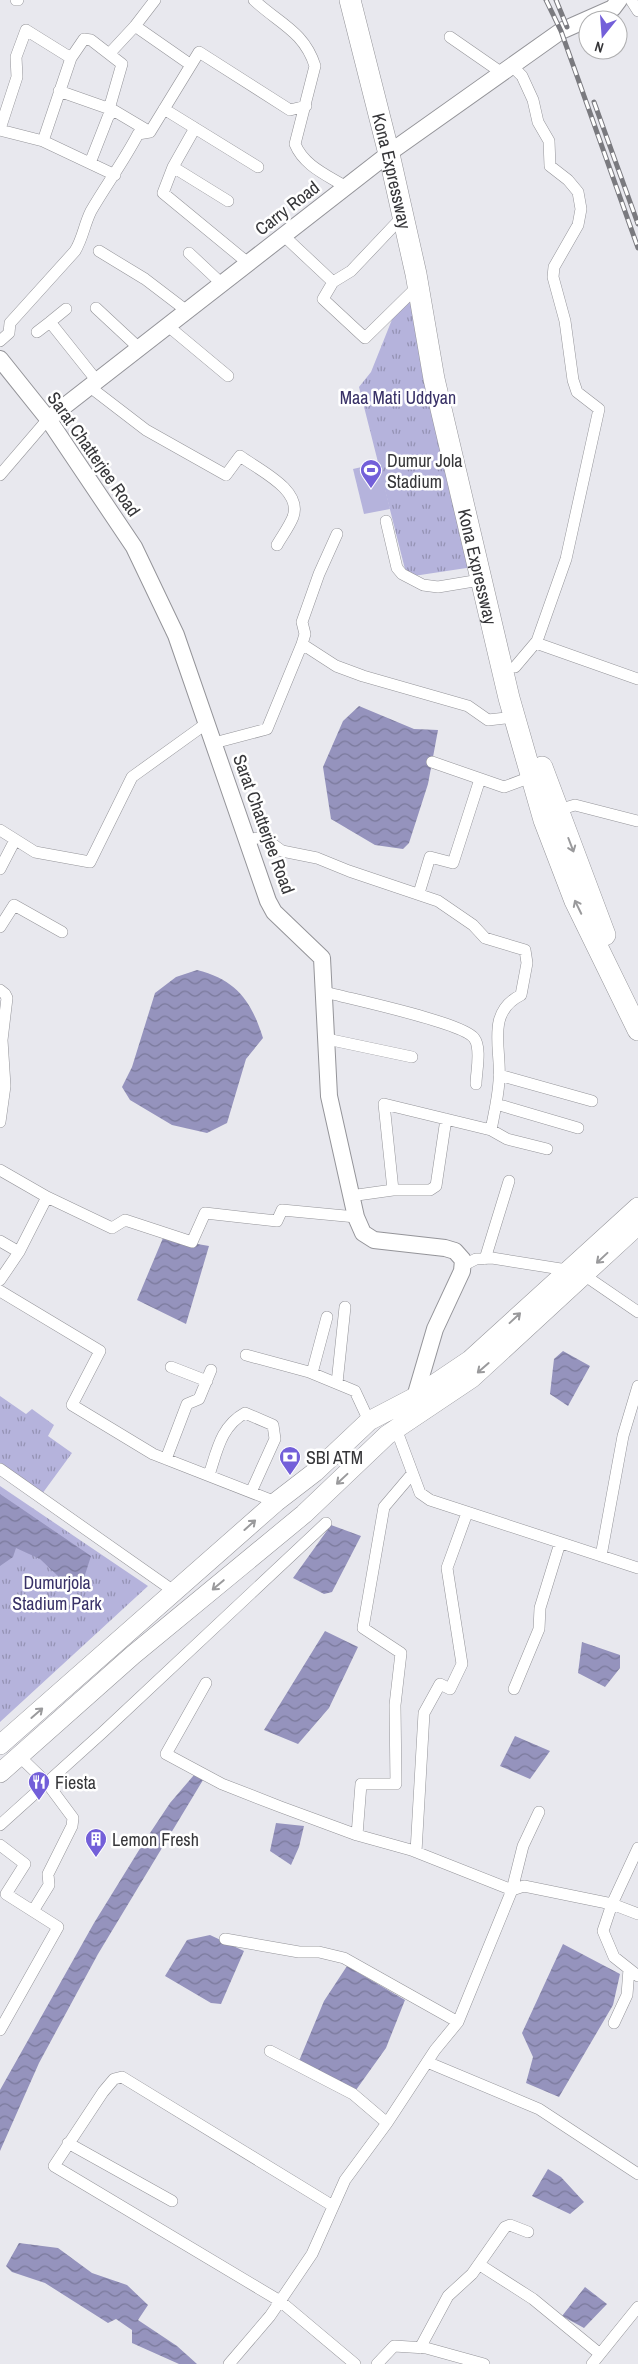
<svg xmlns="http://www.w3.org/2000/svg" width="638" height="2364" viewBox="0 0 638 2364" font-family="'Archivo Narrow',sans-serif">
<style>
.park{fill:url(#park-tufts)}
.garden{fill:#b5b3dc}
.water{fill:url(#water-waves)}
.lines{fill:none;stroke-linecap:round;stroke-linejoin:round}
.street-casing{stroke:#949499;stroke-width:12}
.secondary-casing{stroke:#949499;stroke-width:18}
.primary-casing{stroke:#949499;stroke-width:20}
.highway-casing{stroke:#949499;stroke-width:22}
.street{stroke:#fff;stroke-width:11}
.secondary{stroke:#fff;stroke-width:16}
.primary{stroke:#fff;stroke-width:19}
.highway{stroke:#fff;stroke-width:21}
.rail-casing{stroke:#7a7a7f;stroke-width:5}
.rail{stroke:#fff;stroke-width:3;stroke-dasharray:9;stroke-linecap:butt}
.oneway{stroke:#9a9a9c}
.labels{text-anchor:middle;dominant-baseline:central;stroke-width:5;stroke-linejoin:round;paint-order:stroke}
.street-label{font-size:18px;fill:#363639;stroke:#fff}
.park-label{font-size:18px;fill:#383167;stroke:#fff}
.poi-label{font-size:18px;fill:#363639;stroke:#fff;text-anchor:start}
</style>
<defs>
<pattern id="park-tufts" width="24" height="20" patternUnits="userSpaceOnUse" patternTransform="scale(1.25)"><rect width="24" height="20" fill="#b5b3dc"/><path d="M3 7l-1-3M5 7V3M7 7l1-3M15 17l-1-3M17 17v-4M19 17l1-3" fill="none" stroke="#9492b3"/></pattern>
<pattern id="water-waves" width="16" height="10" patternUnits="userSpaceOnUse" patternTransform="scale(1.25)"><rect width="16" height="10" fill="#9593bd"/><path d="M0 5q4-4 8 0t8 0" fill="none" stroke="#7a799b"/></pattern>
</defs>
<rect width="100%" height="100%" fill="#e8e8ee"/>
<!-- park -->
<path class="park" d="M417 289 473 567 407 577 359 387 371 372 397 307Z
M0 1396 26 1414 32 1409 54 1425 48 1436 72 1453 42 1494 0 1464Z
M0 1486 148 1586 0 1722Z"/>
<!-- garden -->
<path class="garden" d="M379 463 390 509 364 514 353 469Z"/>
<!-- water -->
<path class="water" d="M359 706 414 729 438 730 428 784 409 843 403 849 375 845 331 819 323 767 343 721Z
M197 970C236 980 251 1000 263 1038L246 1059 227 1123 207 1133 172 1125 130 1100 122 1087 132 1067 155 993 176 977Z
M163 1238 209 1246 186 1324 137 1300Z
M563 1351 590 1366 568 1406 550 1394 554 1359Z
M0 1494 91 1556 83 1581 59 1577 40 1559 16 1548 13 1557 0 1566Z
M331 1525 361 1536 332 1592 324 1594 293 1578Z
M325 1631 358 1647 329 1708 298 1744 264 1730Z
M582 1642 620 1655V1668L605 1687 578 1673Z
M515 1736 550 1751 530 1779 500 1766Z
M194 1775 203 1780 98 1954 39 2063 0 2151V2090L94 1923 144 1842 170 1803Z
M276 1823 304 1826 299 1847 291 1865 270 1851Z
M210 1935 244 1951 221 2004 211 2003 165 1976 187 1940Z
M563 1944 620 1974 613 2005 559 2097 526 2083 533 2057 522 2033Z
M347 1966 405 2000 386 2048 356 2090 299 2061 324 2001Z
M548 2169 561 2177 584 2202 570 2214 532 2196Z
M19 2243 58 2248 92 2273 127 2285 148 2305 138 2320 177 2346 197 2364H179L132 2343V2330L116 2319 108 2323 45 2283 12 2272 6 2266Z
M585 2287 607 2304 584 2328 562 2316Z"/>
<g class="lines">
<!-- street casing -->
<g class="street-casing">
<path id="street" d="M16 0H18
M254 0C278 23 304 31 315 66L295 144C304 166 327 175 346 187
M631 0 638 11
M135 26 191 65
M450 37 502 73
M109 54 135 26 155 0
M512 66 522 76 533 100 538 122 549 141 550 166 568 180 578 192 581 209 578 225 554 267 553 277 565 321 573 380 577 392 599 409 566 559 537 641 515 667
M59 91 113 110
M164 109 258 167
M195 128 173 167 228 201
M0 129 17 77 16 57 26 30 71 58
M0 130 43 141 71 58 84 39 91 40 122 64 109 109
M43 141 115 175
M90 163 108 117 113 110 150 132 199 52 290 110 306 106
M173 167 163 193 248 263
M284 236 333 282 323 299 365 338 418 286
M99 251 145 279 187 311
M189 253 222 284
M333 282 351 271 403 216
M96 308 139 348
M50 322 66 309
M168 326 228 376
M37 332 50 322 97 381
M0 341 9 333 10 323 75 251C83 238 84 225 91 211 106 185 124 161 138 134L150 132
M90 387 146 430 226 475 240 456C259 470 303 490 293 517 289 527 282 536 277 545
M0 475 48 419
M386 521 397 568 402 574 423 585 438 587 480 580
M536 643 638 679
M302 644 336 666 363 676 468 706 488 720 514 717
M214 743 267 729 302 644 305 634 302 622 319 574 337 534
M432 762 504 787 531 777
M558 810 575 805 637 821
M0 830 35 852 90 862 132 777 207 723
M246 840 263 837 282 851 317 858 349 871 438 901 473 925 485 938 525 950 527 963 521 995C485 1013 502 1049 499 1081 498 1098 494 1114 491 1130
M0 869 15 840
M419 893 430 857 453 863 480 779
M0 927 14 905 62 932
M0 990 5 994 7 998 2 1040 5 1086 0 1122
M325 992C350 999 462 1022 474 1038 482 1048 476 1072 476 1084
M327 1039 412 1057
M499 1075 592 1101
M496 1104 578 1128
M0 1170 47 1197 19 1252
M393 1190H430L436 1186 446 1119
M350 1196 393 1190 384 1104 491 1130 507 1139 547 1149
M47 1197 112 1228 125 1220 192 1242 205 1213 277 1221 282 1210 356 1217
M0 1241 19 1252 0 1280
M485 1259 509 1181
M464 1265 476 1259 492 1258 567 1270 584 1275 638 1312
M0 1291 100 1351 72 1405 153 1454 276 1502
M246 1355 309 1372 355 1391 369 1421
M171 1367 207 1381
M312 1373 327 1317
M337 1383 345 1307
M395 1426 420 1493 430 1500 638 1568
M166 1459 187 1404 199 1399 211 1370
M0 1469 175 1592
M209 1475C217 1451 221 1426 245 1413L273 1425 275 1439 251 1492
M601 1556 623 1436 638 1386
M206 1683 166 1754 222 1784 281 1807 357 1835 411 1850 512 1890 523 1846 539 1812
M514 1689 539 1629 540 1608 560 1543
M19 1756 47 1783 73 1818 72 1826 48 1874 49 1885 33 1911
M0 1825 103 1732 326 1523
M357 1835 361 1784H396L395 1705 401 1653 363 1628 384 1507 412 1474
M0 1845 25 1864 6 1894 58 1927 0 2030
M416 1852 424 1713 440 1684 450 1689 462 1664 447 1568 467 1513
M638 1914 612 1904 603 1931 614 1957 638 1976
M225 1939 299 1952H319L344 1958 458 2022
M614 2023 627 1995 629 1969
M270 2051 353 2094 387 2123
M427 2062 539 2109 638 2174
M68 2143 172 2201
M333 2206 122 2077 114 2079 103 2092 54 2166 280 2301 355 2364
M480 2265 533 2299 600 2354
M420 2348 448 2296 472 2274 505 2227 510 2225 528 2232
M229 2364 270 2316 312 2254 345 2180 387 2123 435 2050 458 2022 512 1890 524 1886 612 1904 638 1848
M377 2364 394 2346 426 2348 484 2364
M592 2364 638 2307"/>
</g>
<!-- secondary casing -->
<g class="secondary-casing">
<path id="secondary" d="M0 359 48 419 134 547 176 635 268 901 274 912 322 958 329 1096 356 1217 363 1233 374 1240 445 1248 455 1251 463 1260 462 1271 435 1329 415 1397
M48 419 396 148 561 31 613 8 619 0"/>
</g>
<!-- primary casing -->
<g class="primary-casing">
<path id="primary" d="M0 1745 276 1502 315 1472 369 1421 415 1397 470 1360 638 1207
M0 1773 133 1655 304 1514 387 1435 472 1378 638 1225"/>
</g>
<!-- highway casing -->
<g class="highway-casing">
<g id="highway">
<path id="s1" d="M350 0 389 154 416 274 434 379 509 698 544 820 575 901 638 1030"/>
<path d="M542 767 605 935"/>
</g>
</g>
<!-- street -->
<use href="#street" class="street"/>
<!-- secondary -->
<use href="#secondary" class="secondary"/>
<!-- primary -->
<use href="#primary" class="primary"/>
<!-- highway -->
<use href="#highway" class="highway"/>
<!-- rail casing -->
<g class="rail-casing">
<path id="rail" d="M546 0 561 31 638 248
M556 0 567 27
M594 102 638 224"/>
</g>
<!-- rail -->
<use href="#rail" class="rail"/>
</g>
<!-- one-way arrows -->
<defs><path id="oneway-shaft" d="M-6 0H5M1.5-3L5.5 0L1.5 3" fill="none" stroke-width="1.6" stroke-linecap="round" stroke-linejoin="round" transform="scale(1.25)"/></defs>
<g class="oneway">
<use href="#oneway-shaft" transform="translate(571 845) rotate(69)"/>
<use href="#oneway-shaft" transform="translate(578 907) rotate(-116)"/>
<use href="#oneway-shaft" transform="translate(602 1258) rotate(137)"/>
<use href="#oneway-shaft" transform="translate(515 1318) rotate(-43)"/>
<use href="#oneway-shaft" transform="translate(483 1368) rotate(139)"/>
<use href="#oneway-shaft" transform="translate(342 1479) rotate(137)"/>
<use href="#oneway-shaft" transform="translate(250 1525) rotate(-42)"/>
<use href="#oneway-shaft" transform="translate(218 1585) rotate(140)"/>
<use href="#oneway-shaft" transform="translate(37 1713) rotate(-41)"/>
</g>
<!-- icons -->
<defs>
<g id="stadium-pin" transform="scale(1.125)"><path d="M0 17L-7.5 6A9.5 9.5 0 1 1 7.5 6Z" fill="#735fd9" stroke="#fff"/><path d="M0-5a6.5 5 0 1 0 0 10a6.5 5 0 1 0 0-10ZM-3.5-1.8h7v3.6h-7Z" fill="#fff"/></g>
<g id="bank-pin" transform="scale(1.125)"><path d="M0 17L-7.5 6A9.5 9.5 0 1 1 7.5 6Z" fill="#735fd9" stroke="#fff"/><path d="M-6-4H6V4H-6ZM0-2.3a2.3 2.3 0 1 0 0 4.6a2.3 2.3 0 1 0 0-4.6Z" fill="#fff"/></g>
<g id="restaurant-pin" transform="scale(1.125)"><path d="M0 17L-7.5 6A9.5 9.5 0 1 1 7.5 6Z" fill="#735fd9" stroke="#fff"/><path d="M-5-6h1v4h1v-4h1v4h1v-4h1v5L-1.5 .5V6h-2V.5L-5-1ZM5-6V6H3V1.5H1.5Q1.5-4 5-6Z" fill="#fff"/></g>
<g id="building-pin" transform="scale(1.125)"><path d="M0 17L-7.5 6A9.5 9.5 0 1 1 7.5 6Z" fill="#735fd9" stroke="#fff"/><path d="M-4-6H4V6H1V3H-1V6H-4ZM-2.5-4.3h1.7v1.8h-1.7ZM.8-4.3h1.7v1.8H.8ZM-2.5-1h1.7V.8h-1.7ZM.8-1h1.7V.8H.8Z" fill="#fff"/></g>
</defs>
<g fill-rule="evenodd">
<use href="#stadium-pin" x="371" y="470"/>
<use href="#bank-pin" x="290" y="1457"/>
<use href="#restaurant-pin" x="39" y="1782"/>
<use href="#building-pin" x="96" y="1839"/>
</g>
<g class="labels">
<!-- street labels -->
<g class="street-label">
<text stroke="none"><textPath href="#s1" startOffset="176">Kona Expressway</textPath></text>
<text transform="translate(287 208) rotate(-38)">Carry Road</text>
<text transform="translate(94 454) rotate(55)">Sarat Chatterjee Road</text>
<text stroke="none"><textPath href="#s1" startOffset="581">Kona Expressway</textPath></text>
<text transform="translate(264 824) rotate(70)">Sarat Chatterjee Road</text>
</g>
<!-- park labels -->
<g class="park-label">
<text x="398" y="397">Maa Mati Uddyan</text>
<text x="57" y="1582">Dumurjola<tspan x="57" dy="21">Stadium Park</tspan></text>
</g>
<!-- poi labels -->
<g class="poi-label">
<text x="387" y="460">Dumur Jola<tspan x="387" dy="21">Stadium</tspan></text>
<text x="306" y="1457">SBI ATM</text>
<text x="55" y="1782">Fiesta</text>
<text x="112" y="1839">Lemon Fresh</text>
</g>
</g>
<!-- north arrow -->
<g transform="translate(603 35) rotate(197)"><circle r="24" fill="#ffffff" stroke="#afafb0"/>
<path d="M0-4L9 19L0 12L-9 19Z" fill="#735fd9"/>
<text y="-8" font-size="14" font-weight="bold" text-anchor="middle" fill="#363639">N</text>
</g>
</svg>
